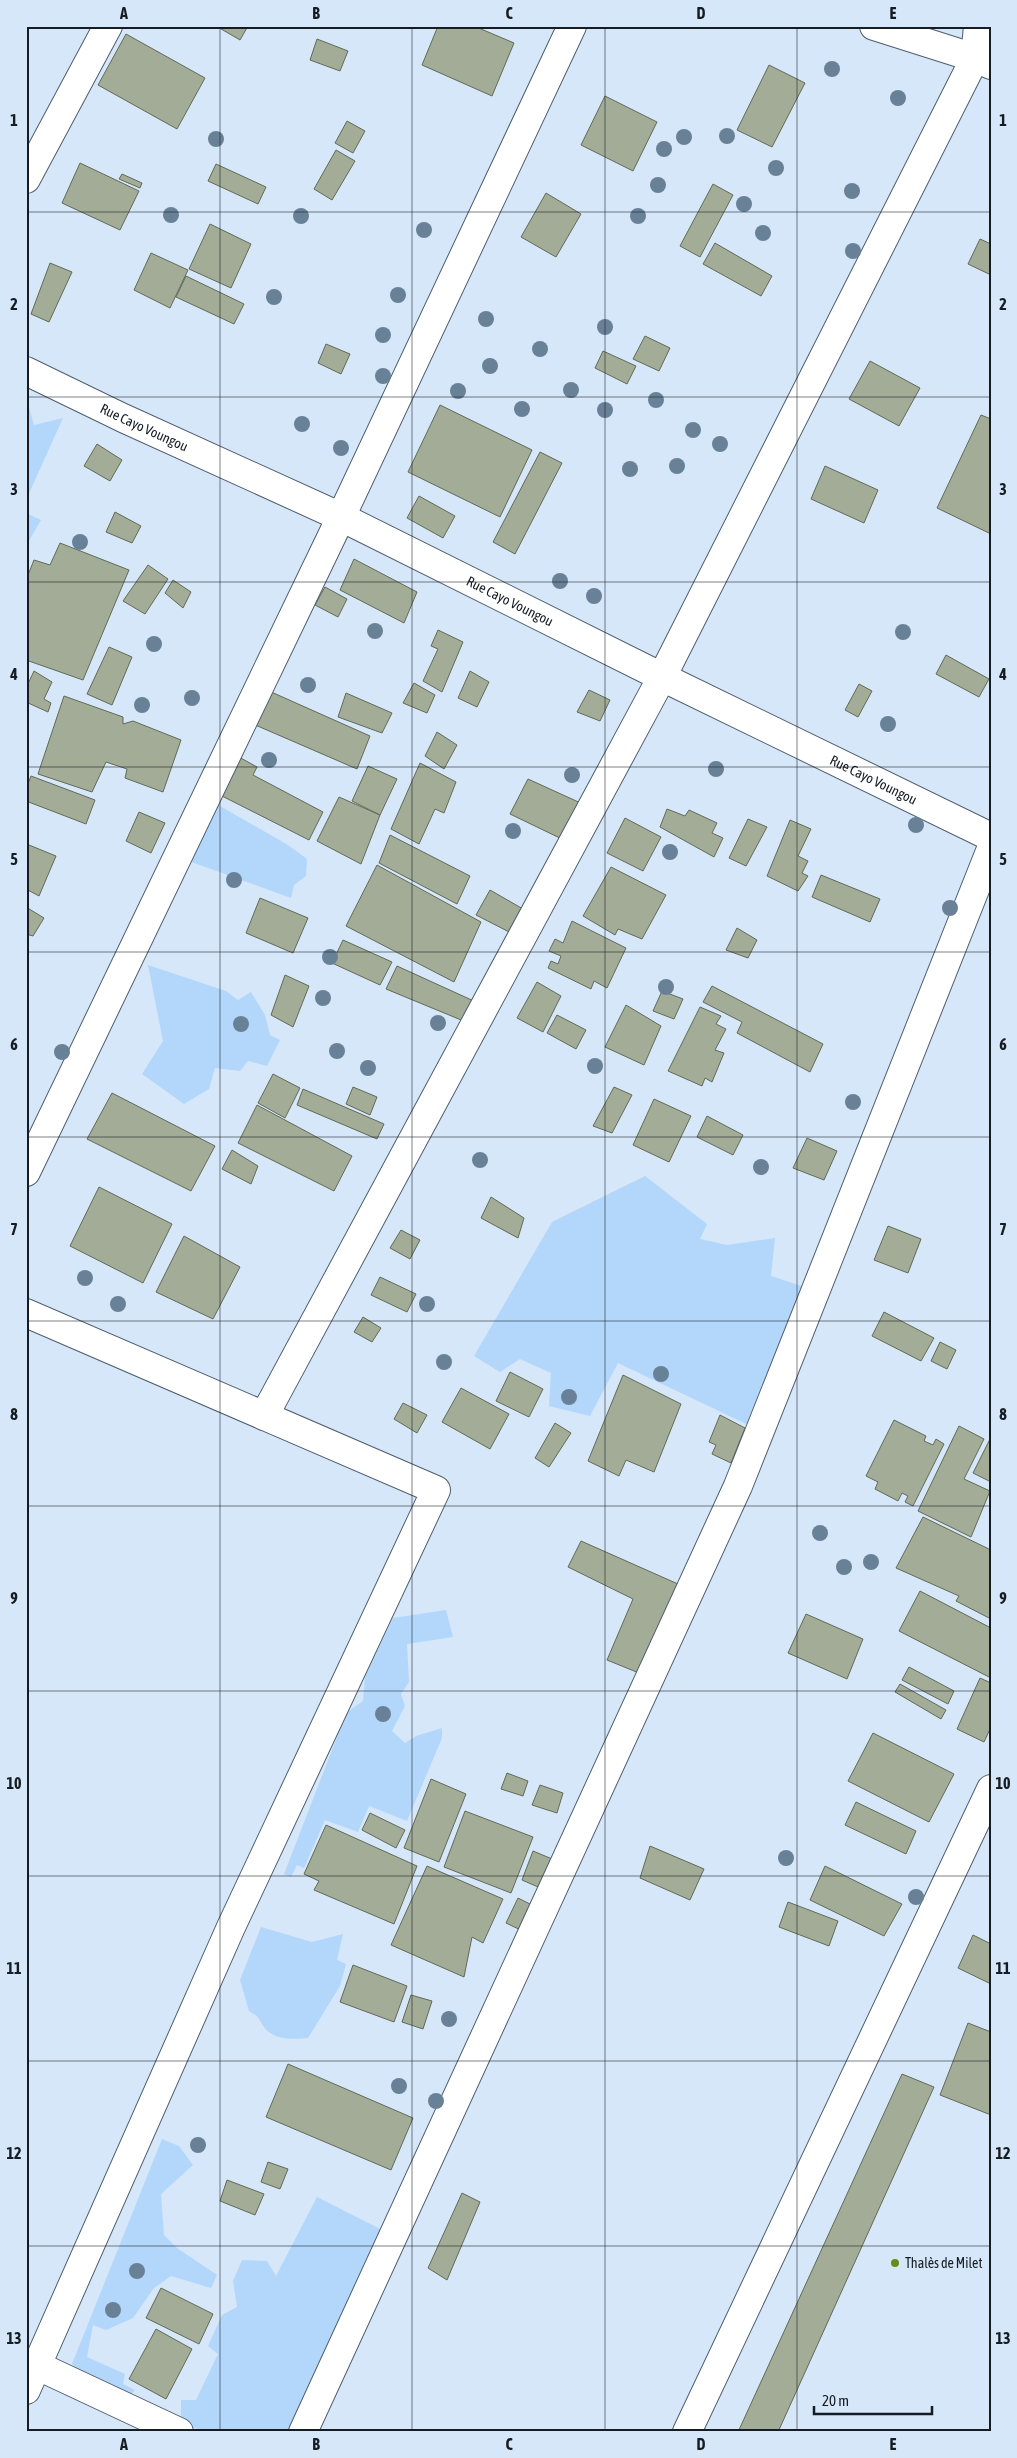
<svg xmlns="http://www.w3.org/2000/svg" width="1017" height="2458" viewBox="0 0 1017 2458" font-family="'Asap Condensed',sans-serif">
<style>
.green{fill:#b2d7fb}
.building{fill:#a2ac97;stroke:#626a57}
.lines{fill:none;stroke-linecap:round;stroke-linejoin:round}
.minor-casing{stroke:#4f5e6e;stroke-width:30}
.minor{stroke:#fff;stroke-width:28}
.tree{fill:#698197}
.grid{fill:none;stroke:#161c23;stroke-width:1;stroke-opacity:0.55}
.poi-dot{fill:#668d1a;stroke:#d5e7f9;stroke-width:2}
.labels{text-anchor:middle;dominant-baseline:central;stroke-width:5;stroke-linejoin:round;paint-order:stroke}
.street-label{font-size:14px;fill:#161c23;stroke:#d5e7f9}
.poi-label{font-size:14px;fill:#161c23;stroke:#d5e7f9;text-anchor:start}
.neatline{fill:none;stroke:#161c23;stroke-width:2}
.grid-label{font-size:16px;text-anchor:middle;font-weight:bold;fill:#161c23}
</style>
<rect width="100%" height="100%" fill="#d5e7f9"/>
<!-- green -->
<path class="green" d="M26 397 34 425 63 418 26 500Z
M26 513 41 520 26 546Z
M213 802 288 845 307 859 306 876 294 885 291 898 186 860Z
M148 965 226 991 238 1000 251 992 265 1015 270 1035 280 1040 267 1066 248 1061 240 1071 215 1068 209 1089 184 1104 142 1074 163 1041Z
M645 1176 707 1224 700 1239 727 1245 775 1238 771 1276 829 1295 769 1435 618 1363 590 1416 549 1406 551 1373 520 1359 500 1372 474 1356 552 1222Z
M446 1610 453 1637 407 1644 409 1682 401 1694 405 1706 392 1731 405 1743 416 1736 442 1728V1738L407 1821 369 1806 358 1832 325 1820 304 1868 297 1865 291 1877 284 1874 339 1732 336 1720 363 1701 365 1677 393 1618Z
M261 1927 312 1942 343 1934 337 1960 346 1964 340 1986 308 2038C294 2039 274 2041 264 2027 258 2018 260 2017 249 2011L240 1980Z
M162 2139 179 2146 193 2165 161 2194 164 2235 177 2248 217 2275 211 2288 171 2276 154 2288 133 2318 106 2330 93 2325 87 2357 125 2374 123 2384 135 2390 125 2401 90 2385 72 2364Z
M317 2197 392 2235 291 2432H208L181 2424V2400H196L218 2354 208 2346 222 2315 237 2307 233 2281 242 2260 267 2261 276 2276Z"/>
<!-- building -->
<path class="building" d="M216 26H248L240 40Z
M438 26H474L514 43 492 96 422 65Z
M126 34 205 78 177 129 98 85Z
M317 39 348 51 340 71 310 60Z
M769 65 805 83 772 147 737 130Z
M605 96 657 122 633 171 581 145Z
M347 121 365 131 353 153 335 143Z
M336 150 355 161 332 200 314 189Z
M80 163 139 191 120 230 62 203Z
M216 164 266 187 258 204 208 181Z
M122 174 142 183 140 188 119 179Z
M713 184 733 195 700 257 680 246Z
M546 193 581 214 556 257 521 237Z
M210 224 251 244 231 288 189 269Z
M980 239 991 244V275L968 264Z
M715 243 772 276 761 296 703 264Z
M151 253 188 270 170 308 134 290Z
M50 263 72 272 49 322 31 314Z
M186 276 244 304 234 324 176 297Z
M645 336 670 348 659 371 633 359Z
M326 344 350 354 341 374 318 363Z
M603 351 636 366 627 384 595 368Z
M870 361 920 388 899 426 849 399Z
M440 405 532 450 500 517 408 472Z
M981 415 991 419V534L937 508Z
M97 444 122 460 110 481 84 466Z
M540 452 562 463 515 554 493 542Z
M825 466 878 490 864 523 811 499Z
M419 496 455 516 443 538 407 518Z
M115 512 141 526 132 543 106 532Z
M60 543 129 570 83 680 26 660V580L34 560 50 565Z
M354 559 417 592 404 623 340 590Z
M148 565 168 579 145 614 123 601Z
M173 580 191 592 183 608 165 593Z
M325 587 347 599 338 617 315 605Z
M438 630 463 642 442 692 423 681 438 649 431 646Z
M109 647 132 657 112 705 87 694Z
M946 655 989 679 979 697 936 674Z
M34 671 52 682 44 699 51 703 48 712 26 702V688Z
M470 671 489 682 477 707 458 698Z
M414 683 435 695 427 713 403 703Z
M859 684 872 691 858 717 845 710Z
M589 690 610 700 600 721 577 712Z
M269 691 370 736 357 769 253 724Z
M346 693 392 713 382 733 338 717Z
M64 696 123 717V724L133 721 181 740 163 792 125 778 127 769 106 762 92 792 38 774Z
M437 732 457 745 444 769 425 756Z
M239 757 257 767 253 775 323 812 309 840 220 795Z
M420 763 456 782 444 813 435 809 419 844 391 829Z
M368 766 397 779 380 815 352 801Z
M31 776 95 800 86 824 26 801V789Z
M528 779 585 805 566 841 510 814Z
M339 797 380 815 361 864 317 841Z
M667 809 685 816 689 810 717 823 712 833 723 838 714 857 660 827Z
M139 812 165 823 151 853 126 841Z
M625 818 661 837 643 871 607 853Z
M748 819 767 827 746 866 729 858Z
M790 820 811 829 798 856 808 861 802 873 808 876 798 891 767 876Z
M390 835 470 876 457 904 379 863Z
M29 845 56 856 39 896 26 889V849Z
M377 865 481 922 454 982 346 926Z
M611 867 666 895 642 939 618 929 615 935 583 916Z
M821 875 880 899 870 922 812 897Z
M490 890 530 913 517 936 476 915Z
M260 898 308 918 293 953 246 933Z
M26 907 44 918 33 936 26 934Z
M572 921 626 948 607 988 594 981 591 989 548 968 551 961 558 964 561 956 549 951 555 939 563 943Z
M737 928 757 940 748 958 726 950Z
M343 940 392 962 380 985 332 963Z
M397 966 476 1002 466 1022 386 989Z
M285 975 309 986 293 1027 271 1015Z
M537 982 561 996 543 1032 517 1018Z
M712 986 823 1044 810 1072 737 1033 742 1022 703 1002Z
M662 991 683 999 674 1019 653 1011Z
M626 1005 661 1026 644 1065 605 1047Z
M700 1007 721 1016 716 1024 726 1029 715 1050 724 1053 712 1082 705 1078 702 1086 668 1071Z
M557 1015 586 1030 576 1049 547 1033Z
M273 1074 300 1088 285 1118 258 1103Z
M353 1087 377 1097 370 1115 346 1104Z
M614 1087 632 1095 612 1133 593 1126Z
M303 1089 384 1124 377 1139 297 1105Z
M112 1093 215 1146 191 1191 87 1139Z
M654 1099 691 1116 669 1162 633 1145Z
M257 1105 352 1156 334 1191 238 1143Z
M707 1116 743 1135 733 1155 697 1137Z
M807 1138 837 1151 824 1180 793 1168Z
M232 1150 258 1166 251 1184 222 1169Z
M99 1187 172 1224 143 1283 70 1246Z
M491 1197 524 1218 518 1238 481 1218Z
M888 1226 921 1239 908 1273 874 1260Z
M401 1230 420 1240 410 1259 390 1248Z
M184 1236 240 1267 213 1319 156 1292Z
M380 1277 416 1294 407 1312 371 1295Z
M884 1312 934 1338 921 1361 872 1336Z
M363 1317 381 1328 372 1342 354 1332Z
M940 1342 956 1350 947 1369 931 1361Z
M510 1372 543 1389 529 1417 496 1401Z
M623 1375 681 1404 654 1472 626 1460 619 1476 588 1461Z
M461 1388 509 1414 490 1449 442 1422Z
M403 1403 427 1415 417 1433 394 1419Z
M720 1415 745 1428 731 1463 712 1454 716 1445 709 1442Z
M894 1420 926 1436 924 1441 933 1445 936 1439 944 1444 913 1506 905 1502 908 1496 902 1493 898 1501 875 1489 878 1482 866 1476Z
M555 1423 571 1433 549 1467 535 1458Z
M959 1426 984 1439 964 1479 990 1491 971 1537 918 1511Z
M991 1437V1482L973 1473Z
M923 1517 991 1550V1619L956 1601 959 1596 896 1568Z
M581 1541 678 1584 639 1673 607 1660 633 1599 568 1567Z
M920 1591 991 1628V1678L899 1631Z
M806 1614 863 1639 847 1679 788 1653Z
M909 1667 954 1691 948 1704 902 1680Z
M980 1678 991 1683V1727L984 1742 957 1729Z
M900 1684 946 1710 941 1719 895 1692Z
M873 1733 954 1774 929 1822 848 1781Z
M507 1773 528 1781 523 1796 501 1789Z
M431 1779 466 1794 439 1862 404 1848Z
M540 1785 563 1793 557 1813 532 1805Z
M856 1802 916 1831 906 1854 845 1825Z
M465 1811 533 1837 511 1893 444 1867Z
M370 1813 405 1830 396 1848 362 1830Z
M326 1825 417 1866 394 1924 314 1890 319 1881 304 1874Z
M650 1846 704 1869 690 1900 640 1878Z
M533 1851 557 1861 545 1890 522 1880Z
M427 1866 503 1899 483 1943 472 1937 464 1977 391 1945Z
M825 1866 902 1904 884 1936 810 1900Z
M518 1898 538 1908 527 1933 506 1923Z
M788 1902 838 1921 829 1946 779 1927Z
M973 1935 991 1944V1984L958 1968Z
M353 1965 407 1986 394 2022 340 2002Z
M411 1995 432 2001 423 2029 402 2022Z
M968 2023 991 2032V2115L940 2095Z
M288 2064 413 2118 391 2170 266 2117Z
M902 2074 934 2087 778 2432H738Z
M268 2162 288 2169 280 2189 261 2182Z
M227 2180 264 2194 255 2215 220 2201Z
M462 2193 480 2202 447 2280 428 2268Z
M161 2288 213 2314 199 2344 146 2318Z
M156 2329 192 2349 166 2399 129 2379Z"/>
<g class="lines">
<!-- minor casing -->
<g class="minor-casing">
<g id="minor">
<path d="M874 26 975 58 991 65"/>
<path d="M26 179 108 26"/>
<path id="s1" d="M26 371 123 418 341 517 662 677 991 837"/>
<path d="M26 1172 341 517 572 26"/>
<path d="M26 1313 436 1490 231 1927 26 2390"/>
<path d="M264 1416 662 677 975 58 978 26"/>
<path d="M38 2366 179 2432"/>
<path d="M303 2432 738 1486 991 849"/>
<path d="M687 2432 991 1789"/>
</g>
</g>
<!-- minor -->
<use href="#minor" class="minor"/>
</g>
<!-- trees -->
<g class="tree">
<circle cx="832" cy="69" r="8"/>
<circle cx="898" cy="98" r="8"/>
<circle cx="727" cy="136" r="8"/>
<circle cx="684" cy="137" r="8"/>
<circle cx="216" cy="139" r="8"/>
<circle cx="664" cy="149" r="8"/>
<circle cx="776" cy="168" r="8"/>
<circle cx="658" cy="185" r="8"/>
<circle cx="852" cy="191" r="8"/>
<circle cx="744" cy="204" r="8"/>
<circle cx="171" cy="215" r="8"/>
<circle cx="301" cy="216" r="8"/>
<circle cx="638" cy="216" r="8"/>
<circle cx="424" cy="230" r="8"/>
<circle cx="763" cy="233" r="8"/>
<circle cx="853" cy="251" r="8"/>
<circle cx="398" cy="295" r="8"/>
<circle cx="274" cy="297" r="8"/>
<circle cx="486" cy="319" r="8"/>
<circle cx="605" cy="327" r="8"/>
<circle cx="383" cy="335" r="8"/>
<circle cx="540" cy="349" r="8"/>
<circle cx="490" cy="366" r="8"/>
<circle cx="383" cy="376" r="8"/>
<circle cx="571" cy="390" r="8"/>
<circle cx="458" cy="391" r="8"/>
<circle cx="656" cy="400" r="8"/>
<circle cx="522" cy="409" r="8"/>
<circle cx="605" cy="410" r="8"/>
<circle cx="302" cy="424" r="8"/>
<circle cx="693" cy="430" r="8"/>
<circle cx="720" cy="444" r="8"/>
<circle cx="341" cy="448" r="8"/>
<circle cx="677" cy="466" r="8"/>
<circle cx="630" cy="469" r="8"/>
<circle cx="80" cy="542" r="8"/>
<circle cx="560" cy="581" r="8"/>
<circle cx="594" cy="596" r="8"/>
<circle cx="375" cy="631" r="8"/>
<circle cx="903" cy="632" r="8"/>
<circle cx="154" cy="644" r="8"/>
<circle cx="308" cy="685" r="8"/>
<circle cx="192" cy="698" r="8"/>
<circle cx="142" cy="705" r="8"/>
<circle cx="888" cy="724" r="8"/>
<circle cx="269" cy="760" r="8"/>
<circle cx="716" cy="769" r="8"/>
<circle cx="572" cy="775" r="8"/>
<circle cx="916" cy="825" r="8"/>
<circle cx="513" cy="831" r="8"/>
<circle cx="670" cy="852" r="8"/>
<circle cx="234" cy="880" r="8"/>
<circle cx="950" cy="908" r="8"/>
<circle cx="330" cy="957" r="8"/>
<circle cx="666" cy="987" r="8"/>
<circle cx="323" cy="998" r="8"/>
<circle cx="438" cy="1023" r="8"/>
<circle cx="241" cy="1024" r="8"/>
<circle cx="337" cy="1051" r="8"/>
<circle cx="62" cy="1052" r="8"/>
<circle cx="595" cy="1066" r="8"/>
<circle cx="368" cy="1068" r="8"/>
<circle cx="853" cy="1102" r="8"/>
<circle cx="480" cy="1160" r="8"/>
<circle cx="761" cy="1167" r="8"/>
<circle cx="85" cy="1278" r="8"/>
<circle cx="118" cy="1304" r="8"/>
<circle cx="427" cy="1304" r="8"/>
<circle cx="444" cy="1362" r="8"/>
<circle cx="661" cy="1374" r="8"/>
<circle cx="569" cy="1397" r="8"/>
<circle cx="820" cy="1533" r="8"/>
<circle cx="871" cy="1562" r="8"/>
<circle cx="844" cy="1567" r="8"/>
<circle cx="383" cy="1714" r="8"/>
<circle cx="786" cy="1858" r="8"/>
<circle cx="916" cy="1897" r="8"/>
<circle cx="449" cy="2019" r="8"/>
<circle cx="399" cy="2086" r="8"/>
<circle cx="436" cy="2101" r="8"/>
<circle cx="198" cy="2145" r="8"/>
<circle cx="137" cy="2271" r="8"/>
<circle cx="113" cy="2310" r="8"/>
</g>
<!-- grid -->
<path class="grid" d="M220 26V2432M412 26V2432M605 26V2432M797 26V2432M26 212H991M26 397H991M26 582H991M26 767H991M26 952H991M26 1137H991M26 1321H991M26 1506H991M26 1691H991M26 1876H991M26 2061H991M26 2246H991"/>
<!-- markers -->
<circle class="poi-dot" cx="895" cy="2263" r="5"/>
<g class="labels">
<!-- street labels -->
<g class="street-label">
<text stroke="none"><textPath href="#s1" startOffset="131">Rue Cayo Voungou</textPath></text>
<text stroke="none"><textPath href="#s1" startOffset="536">Rue Cayo Voungou</textPath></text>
<text stroke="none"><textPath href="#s1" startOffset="941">Rue Cayo Voungou</textPath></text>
</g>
<!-- poi labels -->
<g class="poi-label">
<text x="905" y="2263">Thalès de Milet</text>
</g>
</g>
<!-- border -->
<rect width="1017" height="2458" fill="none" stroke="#d5e7f9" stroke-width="55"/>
<!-- scale -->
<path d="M814 2406v8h118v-8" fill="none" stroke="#161c23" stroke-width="2.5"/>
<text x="822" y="2406" font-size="15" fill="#161c23" stroke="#d5e7f9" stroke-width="4" paint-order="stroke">20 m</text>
<rect x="28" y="28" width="962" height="2402" class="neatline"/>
<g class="grid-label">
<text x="124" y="19">A</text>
<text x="316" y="19">B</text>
<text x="509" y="19">C</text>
<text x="701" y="19">D</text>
<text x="893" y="19">E</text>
<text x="14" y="126">1</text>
<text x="1003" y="126">1</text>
<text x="14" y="310">2</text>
<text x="1003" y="310">2</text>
<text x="14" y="495">3</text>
<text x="1003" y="495">3</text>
<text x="14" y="680">4</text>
<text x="1003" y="680">4</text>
<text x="14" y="865">5</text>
<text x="1003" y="865">5</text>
<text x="14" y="1050">6</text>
<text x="1003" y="1050">6</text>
<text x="14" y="1235">7</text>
<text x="1003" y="1235">7</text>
<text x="14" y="1420">8</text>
<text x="1003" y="1420">8</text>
<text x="14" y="1604">9</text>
<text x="1003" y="1604">9</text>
<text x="14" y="1789">10</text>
<text x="1003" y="1789">10</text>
<text x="14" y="1974">11</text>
<text x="1003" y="1974">11</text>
<text x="14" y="2159">12</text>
<text x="1003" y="2159">12</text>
<text x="14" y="2344">13</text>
<text x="1003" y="2344">13</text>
<text x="124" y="2450">A</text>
<text x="316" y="2450">B</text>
<text x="509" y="2450">C</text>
<text x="701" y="2450">D</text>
<text x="893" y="2450">E</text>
</g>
</svg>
